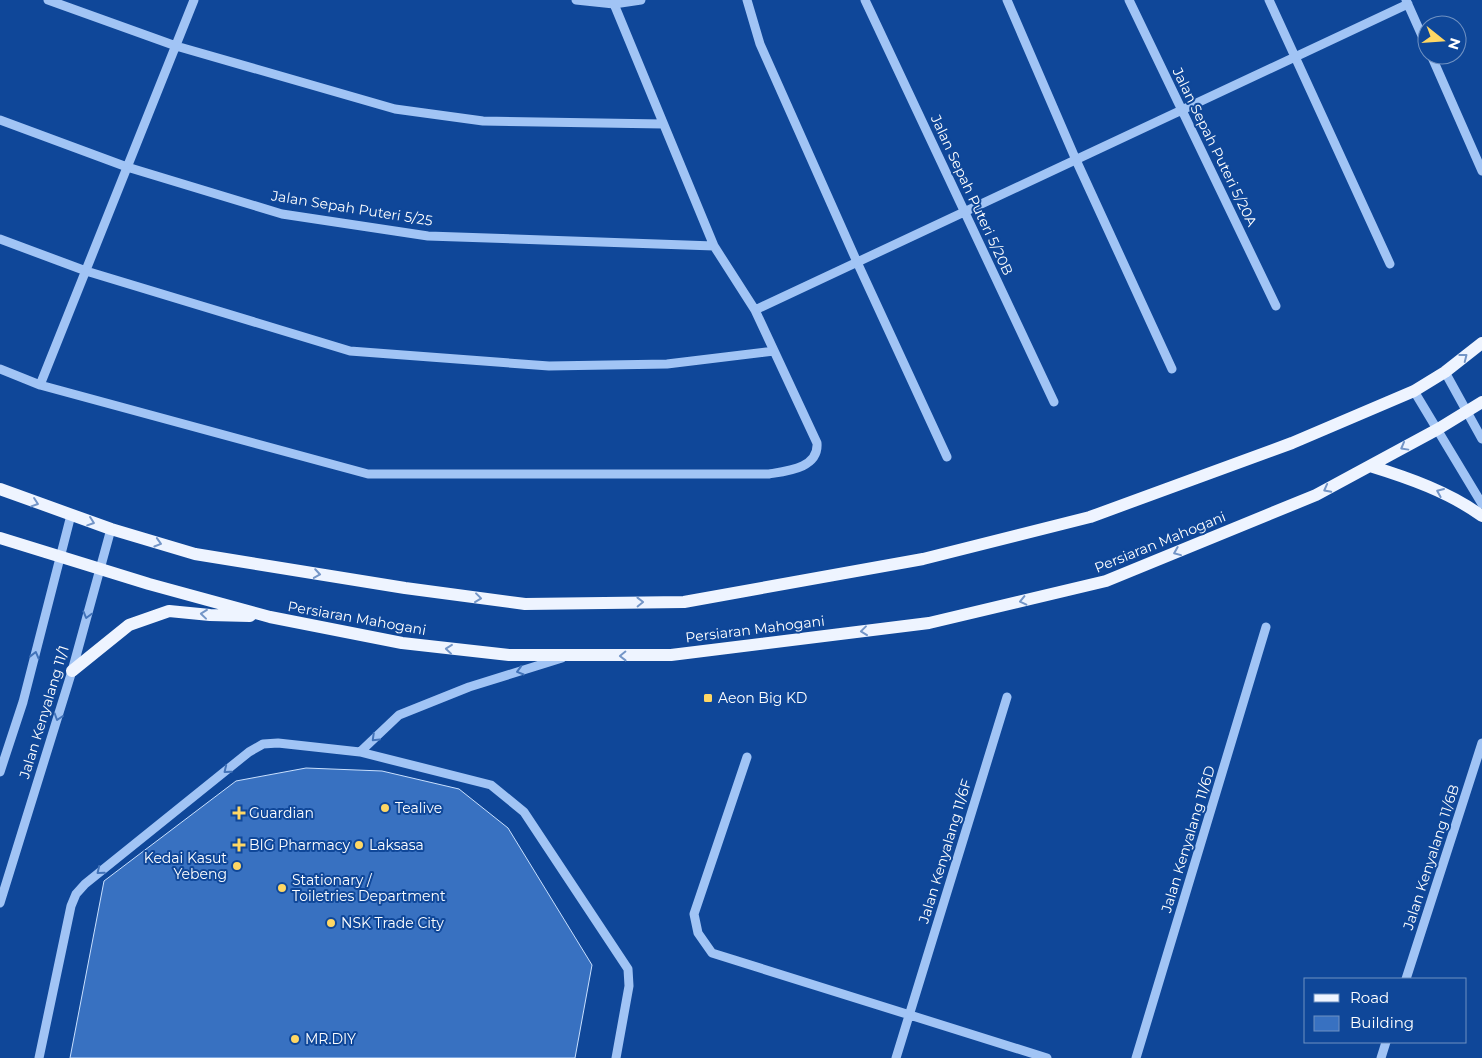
<svg xmlns="http://www.w3.org/2000/svg" width="1482" height="1058" viewBox="0 0 1482 1058" font-family="Montserrat,sans-serif">
<style>
.building{fill:#3871c1;stroke:#c9e0fe}
.lines{fill:none;stroke-linecap:round;stroke-linejoin:round}
.minor{stroke:#a1c4f5;stroke-width:9}
.major{stroke:#eef4ff;stroke-width:12}
.oneway{stroke:#7395c7}
.oneway2{stroke:#4273b9}
.poi-dot{fill:#ffd764;stroke:#0f4799;stroke-width:2}
.labels{text-anchor:middle;dominant-baseline:central;stroke-width:4;stroke-linejoin:round;paint-order:stroke}
.street-label{font-size:14px;fill:#fff;stroke:#0f4799}
.poi-label{font-size:14px;fill:#fff;stroke:#0f4799;text-anchor:start}
</style>
<rect width="100%" height="100%" fill="#0f4799"/>
<!-- building -->
<path class="building" d="M306 768 382 771 459 789 508 828 592 965 575 1058H70L104 881 236 781Z"/>
<g class="lines">
<!-- minor -->
<path class="minor" d="M48 0 176 46 395 109 483 121 663 124
M576 0 614 4 641 0
M747 0 760 44 857 262 947 457
M865 0 1054 402
M1007 0 1076 160 1172 369
M1129 0 1276 306
M1269 0 1390 264
M1406 0 1427 47
M1431 55 1482 171
M0 120 127 167 282 214 428 236 714 246
M0 239 86 271 350 351 549 366 667 364 774 351
M755 310 1408 4
M0 369 40 385 368 474H769C788 471 819 468 817 443L755 310 714 246 614 4
M1445 372 1482 439
M40 385 194 0
M1414 391 1482 504
M360 752 491 785 524 812 628 969 629 986 616 1058
M747 757 694 914 698 933 712 953 1047 1058
M0 772 23 702 71 515
M0 903 72 671 111 529
M1406 979 1482 743
M39 1058 71 906 76 894 85 884 249 752 263 744 278 743 360 752 399 715 469 687 562 658
M896 1058 1007 697
M1136 1058 1266 627
M1381 1058 1386 1042"/>
<!-- major -->
<path class="major" d="M1370 466C1409 478 1449 492 1482 516
M0 489 111 529 195 554 405 588 525 604 684 602 923 559 1090 517 1292 443 1414 391 1445 372 1482 343
M0 538 149 584 270 617 402 643 509 655H671L929 623 1106 581 1316 495 1438 429 1482 402
M72 671 129 625 169 611 210 615 250 616"/>
</g>
<!-- one-way arrows -->
<defs><path id="oneway-chevron" d="M-2-3.5L2.5 0L-2 3.5" fill="none" stroke-width="1.6" stroke-linecap="round" stroke-linejoin="round" transform="scale(1.25)"/></defs>
<g class="oneway">
<use href="#oneway-chevron" transform="translate(1464 357) rotate(-38)"/>
<use href="#oneway-chevron" transform="translate(1404 447) rotate(151)"/>
<use href="#oneway-chevron" transform="translate(1327 489) rotate(152)"/>
<use href="#oneway-chevron" transform="translate(1440 492) rotate(-157)"/>
<use href="#oneway-chevron" transform="translate(35 503) rotate(19)"/>
<use href="#oneway-chevron" transform="translate(91 522) rotate(19)"/>
<use href="#oneway-chevron" transform="translate(158 543) rotate(17)"/>
<use href="#oneway-chevron" transform="translate(1177 552) rotate(158)"/>
<use href="#oneway-chevron" transform="translate(317 574) rotate(9)"/>
<use href="#oneway-chevron" transform="translate(478 598) rotate(7)"/>
<use href="#oneway-chevron" transform="translate(1023 601) rotate(167)"/>
<use href="#oneway-chevron" transform="translate(640 602) rotate(-1)"/>
<use href="#oneway-chevron" transform="translate(204 614) rotate(-174)"/>
<use href="#oneway-chevron" transform="translate(864 631) rotate(173)"/>
<use href="#oneway-chevron" transform="translate(449 649) rotate(-174)"/>
<use href="#oneway-chevron" transform="translate(623 656) rotate(179)"/>
</g>
<g class="oneway2">
<use href="#oneway-chevron" transform="translate(87 615) rotate(105)"/>
<use href="#oneway-chevron" transform="translate(35 655) rotate(-76)"/>
<use href="#oneway-chevron" transform="translate(520 671) rotate(163)"/>
<use href="#oneway-chevron" transform="translate(58 717) rotate(108)"/>
<use href="#oneway-chevron" transform="translate(375 738) rotate(136)"/>
<use href="#oneway-chevron" transform="translate(227 770) rotate(141)"/>
<use href="#oneway-chevron" transform="translate(100 871) rotate(141)"/>
</g>
<!-- markers -->
<g class="poi-dot">
<rect x="703" y="693" width="10" height="10" rx="2.5"/>
<circle cx="385" cy="808" r="5"/>
<path d="M236.5 805.5h5v5h5v5h-5v5h-5v-5h-5v-5h5z"/>
<path d="M236.5 837.5h5v5h5v5h-5v5h-5v-5h-5v-5h5z"/>
<circle cx="359" cy="845" r="5"/>
<circle cx="237" cy="866" r="5"/>
<circle cx="282" cy="888" r="5"/>
<circle cx="331" cy="923" r="5"/>
<circle cx="295" cy="1039" r="5"/>
</g>
<g class="labels">
<!-- street labels -->
<g class="street-label">
<text transform="translate(1215 147) rotate(64)">Jalan Sepah Puteri 5/20A</text>
<text transform="translate(972 195) rotate(65)">Jalan Sepah Puteri 5/20B</text>
<text transform="translate(352 208) rotate(9)">Jalan Sepah Puteri 5/25</text>
<text transform="translate(1160 542) rotate(-22)">Persiaran Mahogani</text>
<text transform="translate(357 618) rotate(10)">Persiaran Mahogani</text>
<text transform="translate(755 629) rotate(-7)">Persiaran Mahogani</text>
<text transform="translate(44 712) rotate(-73)">Jalan Kenyalang 11/1</text>
<text transform="translate(1188 839) rotate(-73)">Jalan Kenyalang 11/6D</text>
<text transform="translate(945 851) rotate(-73)">Jalan Kenyalang 11/6F</text>
<text transform="translate(1431 857) rotate(-72)">Jalan Kenyalang 11/6B</text>
</g>
<!-- poi labels -->
<g class="poi-label">
<text x="718" y="698">Aeon Big KD</text>
<text x="395" y="808">Tealive</text>
<text x="249" y="813">Guardian</text>
<text x="249" y="845">BIG Pharmacy</text>
<text x="369" y="845">Laksasa</text>
<text x="227" y="858" text-anchor="end">Kedai Kasut<tspan x="227" dy="16">Yebeng</tspan></text>
<text x="292" y="880">Stationary /<tspan x="292" dy="16">Toiletries Department</tspan></text>
<text x="341" y="923">NSK Trade City</text>
<text x="305" y="1039">MR.DIY</text>
</g>
</g>
<!-- legend -->
<rect x="1304" y="978" width="162" height="65" fill="#0f4799" stroke="#6f91c2"/>
<rect x="1314" y="994" width="25" height="8" fill="#eef4ff" stroke="#6f91c2"/>
<text x="1350" y="1003" font-size="15" fill="#ffffff">Road</text>
<rect x="1314" y="1016" width="25" height="15" fill="#3871c1" stroke="#6f91c2"/>
<text x="1350" y="1028" font-size="15" fill="#ffffff">Building</text>
<!-- north arrow -->
<g transform="translate(1442 40) rotate(107)"><circle r="24" fill="#0f4799" stroke="#6f91c2"/>
<path d="M0-4L9 19L0 12L-9 19Z" fill="#ffd764"/>
<text y="-8" font-size="14" font-weight="bold" text-anchor="middle" fill="#ffffff">N</text>
</g>
</svg>
